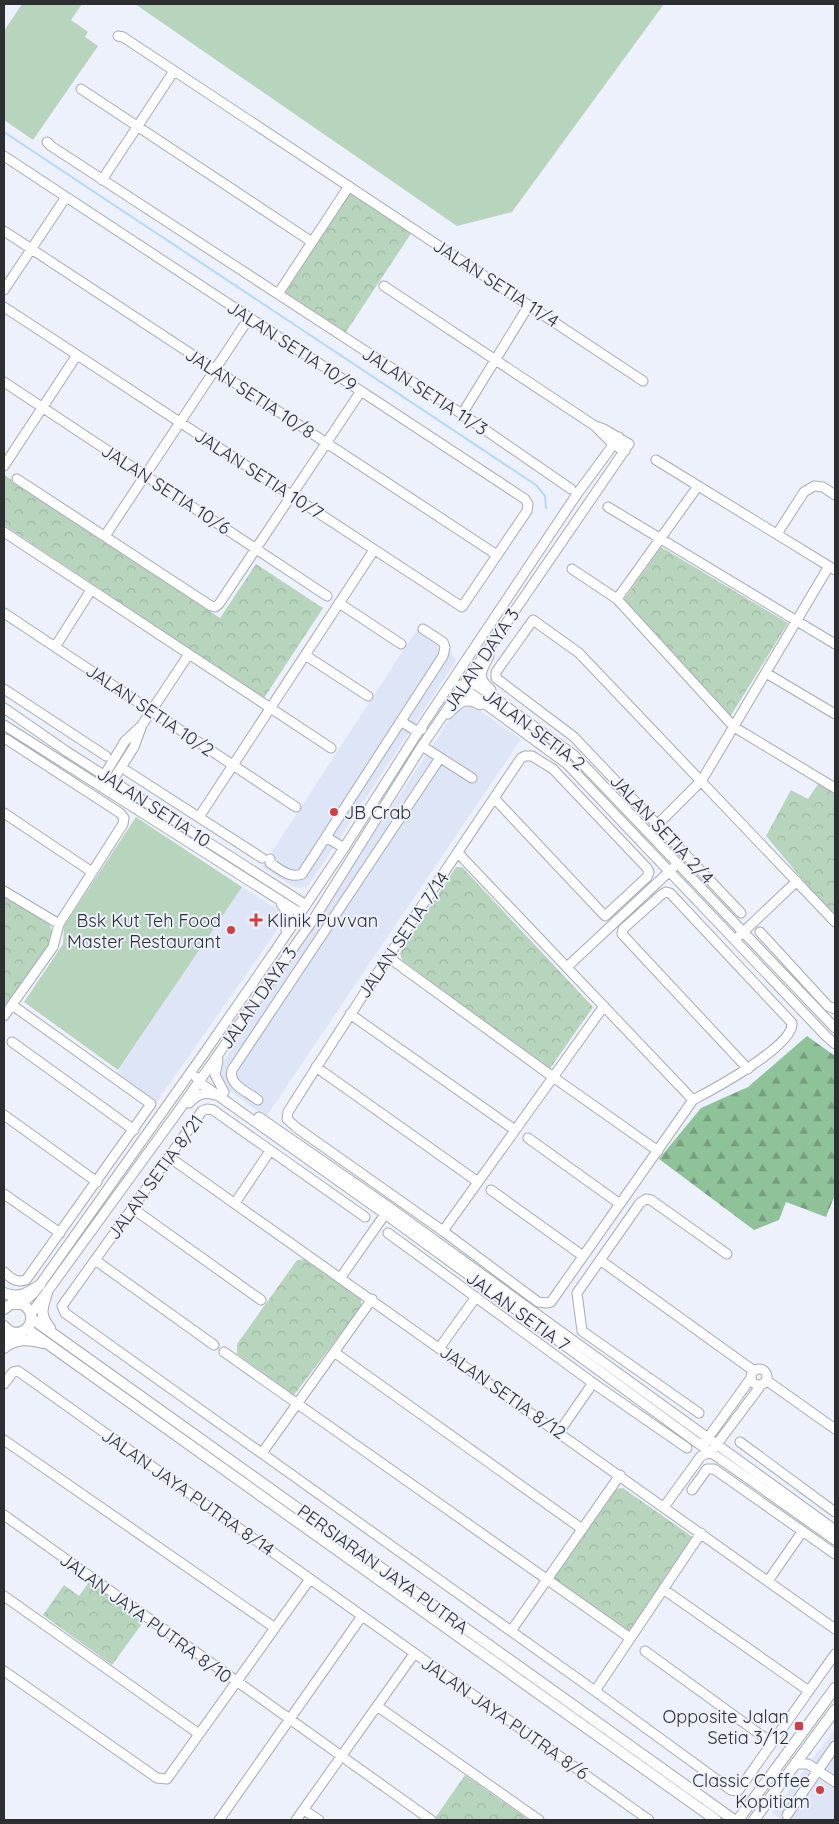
<svg xmlns="http://www.w3.org/2000/svg" width="839" height="1824" viewBox="0 0 839 1824" font-family="Quicksand,sans-serif">
<style>
.built{fill:#dee5f7}
.grass{fill:#b7d5bc}
.forest{fill:url(#forest-firs)}
.park{fill:url(#park-crowns)}
.lines{fill:none;stroke-linecap:round;stroke-linejoin:round}
.stream{stroke:#b2d8fa;stroke-width:2}
.minor-casing{stroke:#a8abb6;stroke-width:11}
.major-casing{stroke:#a8abb6;stroke-width:12}
.minor{stroke:#fff;stroke-width:9}
.major{stroke:#fff;stroke-width:10}
.poi-dot{fill:#cf4043;stroke:#edf1fc;stroke-width:2}
.labels{text-anchor:middle;dominant-baseline:central;stroke-width:4;stroke-linejoin:round;paint-order:stroke}
.street-label{font-size:18px;fill:#2d2e32;stroke:#edf1fc}
.poi-label{font-size:18px;fill:#2d2e32;stroke:#edf1fc;text-anchor:end}
</style>
<defs>
<pattern id="forest-firs" width="22" height="20" patternUnits="userSpaceOnUse" patternTransform="scale(1.25)"><rect width="22" height="20" fill="#90c29a"/><path d="M5 1l3.5 6h-7zM16 11l3.5 6h-7z" fill="#769e7e"/></pattern>
<pattern id="park-crowns" width="20" height="18" patternUnits="userSpaceOnUse" patternTransform="scale(1.25)"><rect width="20" height="18" fill="#b7d5bc"/><path d="M2 6a3 3 0 1 1 6 0M12 15a3 3 0 1 1 6 0" fill="none" stroke="#9eb7a2"/></pattern>
</defs>
<rect width="100%" height="100%" fill="#edf1fc"/>
<!-- built -->
<path class="built" d="M421 623 444 638 456 661 308 886 299 888 294 887 262 867Z
M473 706 521 739 266 1117 223 1086 219 1074 220 1067 455 711Z
M242 887 279 910 282 923 156 1103 116 1074Z
M835 1729V1820H782L772 1813Z"/>
<!-- grass -->
<path class="grass" d="M22 4H82L71 20 88 32 85 37 98 46 33 140 4 120V31Z
M135 4H664L512 212 457 226Z
M136 817 242 887 118 1070 24 1002 63 944 64 926Z"/>
<!-- forest -->
<path class="forest" d="M807 1036 835 1056V1195L826 1217 786 1202 779 1220 754 1230 659 1159 701 1108 748 1087Z"/>
<!-- park -->
<path class="park" d="M350 191 412 232 346 332 284 292Z
M4 475 220 618 256 564 323 608 264 698 4 525Z
M661 547 788 623 730 717 623 601Z
M818 784 835 794V918L766 836 791 790 808 799Z
M456 867H462L593 1007 549 1070 402 960 400 953Z
M4 895 50 925 53 935 52 941 4 1009Z
M307 1259 361 1297V1307L294 1395 237 1354V1344L297 1260Z
M623 1488 694 1538 631 1633 553 1579 615 1489Z
M89 1582 144 1621 112 1665 43 1615 64 1585 79 1596Z
M465 1775 529 1820H437L435 1818Z"/>
<g class="lines">
<!-- stream -->
<path class="stream" d="M4 132 536 485 545 496 546 508"/>
<!-- minor casing -->
<g class="minor-casing">
<path id="minor" d="M118 36 123 37 643 381
M81 89 312 242
M47 142 51 146 462 414 571 489
M4 156 525 499 528 504 527 511 462 607 4 307
M102 180 174 71
M4 231 497 555
M384 286 595 426 613 444 625 451
M4 290 66 197
M278 294 349 186
M4 382 327 596
M462 414 529 305
M656 460 835 570
M4 466 77 355
M17 479 211 606 215 607 219 604 361 391
M608 507 835 644
M4 532 331 748
M777 534 804 492 814 486 823 487 835 495
M105 536 249 318
M572 569 617 599 734 727 835 788
M617 599 698 486
M339 603 401 644
M4 613 296 807
M55 647 91 590
M305 655 368 696
M489 656C481 672 476 677 491 690
M766 673 835 714
M464 684 469 692 567 764 826 1036 835 1044
M460 685 475 684 574 755 835 1028
M4 689 106 756
M4 708 66 751 306 905
M448 714C459 703 465 696 480 705
M402 722 418 732 422 729
M4 725 300 913
M4 739H6L120 813 124 818 123 824 59 924 53 947 4 1016
M422 746 472 778
M127 771 262 858
M108 779 113 780 134 747 142 725 189 654
M129 798 112 787 105 774 125 741 140 727
M494 798 605 916 647 877 649 872 647 868 553 769 532 756H525L521 758C442 875 363 993 288 1112L287 1119 297 1128 443 1231 538 1302 546 1303 551 1302 693 1100C712 1090 794 1046 792 1023L670 893 666 892 661 895 623 929 622 934 748 1069
M4 813 92 872
M199 817 374 550
M654 828 702 780 829 566
M326 837 344 848
M458 853 693 1100
M270 859V863C280 869 290 879 302 874L443 656 445 647 443 642 423 629
M4 891 59 924
M281 904C288 912 292 919 286 930
M741 913 574 737 496 678V672L533 620 579 653 835 922
M760 932 828 1006 835 1009
M739 936 797 881
M388 957 553 1077 658 1151
M567 967 673 868
M350 1014 515 1130
M12 1042 134 1130
M218 1060 215 1075 224 1092
M316 1067 478 1182
M196 1077 199 1082 385 1214 702 1446 835 1540
M258 1100C248 1092 228 1085 232 1070L440 758
M189 1103C197 1095 203 1091 215 1095
M4 1115 97 1182
M259 1117 389 1207 835 1530
M528 1138 620 1204
M169 1157 835 1629
M491 1190 583 1256
M4 1194 60 1233
M235 1203 270 1151
M132 1208 261 1300
M365 1217 213 1110 207 1109 202 1111 62 1306 65 1313 595 1691 731 1790 738 1791 835 1654
M443 1231 604 1006
M388 1233 593 1383 687 1448
M95 1260 214 1345
M600 1260 754 1371
M4 1272C12 1279 16 1283 26 1280L151 1104 12 1005
M341 1277 388 1210
M22 1304 34 1293 205 1052 277 948 344 848 418 732 577 494 619 437
M31 1314 177 1113 315 917 422 746 629 444 604 429 595 426
M4 1344 11 1332
M440 1347 476 1297
M224 1352 630 1638
M334 1352 582 1529
M751 1377a8 8 0 1 1 16 0a8 8 0 1 1-16 0Z
M766 1380 835 1429
M4 1384 13 1372 18 1371 649 1820
M699 1413 582 1331 577 1293 640 1203 646 1199 651 1200 727 1254
M559 1432 593 1383
M4 1440 275 1628
M705 1442 751 1378
M740 1442 835 1512
M714 1448 762 1384
M262 1453 372 1299
M692 1490 707 1469H714L835 1554
M664 1507 701 1456 711 1452
M4 1515 431 1820
M768 1581 802 1532
M663 1589 809 1691
M4 1596 199 1734
M511 1631 620 1475
M645 1651 772 1743
M4 1671 157 1778 167 1779 310 1579
M595 1691 701 1533
M377 1706 539 1820
M796 1764H808L835 1782
M304 1810 319 1820
M787 1815 835 1746
M219 1820 362 1616
M296 1820 414 1654"/>
</g>
<!-- major casing -->
<g class="major-casing">
<path id="major" d="M4 1293C19 1299 28 1293 40 1285
M47 1293C42 1309 39 1314 50 1328
M4 1309 11 1304H22C45 1317 20 1346 4 1326
M31 1318 734 1820
M27 1329 716 1820
M4 1348C16 1338 29 1339 43 1343
M738 1820 835 1688
M754 1820 835 1710"/>
</g>
<!-- minor -->
<use href="#minor" class="minor"/>
<!-- major -->
<use href="#major" class="major"/>
</g>
<!-- markers -->
<g class="poi-dot">
<circle cx="334" cy="812" r="5"/>
<path d="M253.5 912.5h5v5h5v5h-5v5h-5v-5h-5v-5h5z"/>
<circle cx="231" cy="930" r="5"/>
<rect x="794" y="1721" width="10" height="10" rx="2.5"/>
<circle cx="820" cy="1790" r="5"/>
</g>
<g class="labels">
<!-- street labels -->
<g class="street-label">
<text transform="translate(496 283) rotate(33)">JALAN SETIA 11/4</text>
<text transform="translate(292 346) rotate(33)">JALAN SETIA 10/9</text>
<text transform="translate(425 391) rotate(33)">JALAN SETIA 11/3</text>
<text transform="translate(250 393) rotate(33)">JALAN SETIA 10/8</text>
<text transform="translate(259 474) rotate(33)">JALAN SETIA 10/7</text>
<text transform="translate(166 489) rotate(33)">JALAN SETIA 10/6</text>
<text transform="translate(481 660) rotate(-56)">JALAN DAYA 3</text>
<text transform="translate(150 710) rotate(34)">JALAN SETIA 10/2</text>
<text transform="translate(534 729) rotate(37)">JALAN SETIA 2</text>
<text transform="translate(154 807) rotate(33)">JALAN SETIA 10</text>
<text transform="translate(662 829) rotate(47)">JALAN SETIA 2/4</text>
<text transform="translate(403 935) rotate(-56)">JALAN SETIA 7/14</text>
<text transform="translate(258 998) rotate(-55)">JALAN DAYA 3</text>
<text transform="translate(155 1177) rotate(-54)">JALAN SETIA 8/21</text>
<text transform="translate(518 1311) rotate(36)">JALAN SETIA 7</text>
<text transform="translate(503 1392) rotate(35)">JALAN SETIA 8/12</text>
<text transform="translate(188 1492) rotate(35)">JALAN JAYA PUTRA 8/14</text>
<text transform="translate(383 1569) rotate(36)">PERSIARAN JAYA PUTRA</text>
<text transform="translate(146 1618) rotate(36)">JALAN JAYA PUTRA 8/10</text>
<text transform="translate(505 1718) rotate(35)">JALAN JAYA PUTRA 8/6</text>
</g>
<!-- poi labels -->
<g class="poi-label">
<text x="344" y="812" text-anchor="start">JB Crab</text>
<text x="221" y="920">Bsk Kut Teh Food<tspan x="221" dy="21">Master Restaurant</tspan></text>
<text x="267" y="920" text-anchor="start">Klinik Puvvan</text>
<text x="789" y="1716">Opposite Jalan<tspan x="789" dy="21">Setia 3/12</tspan></text>
<text x="810" y="1780">Classic Coffee<tspan x="810" dy="21">Kopitiam</tspan></text>
</g>
</g>
<!-- border -->
<rect width="839" height="1824" fill="none" stroke="#2d2e32" stroke-width="10"/>
</svg>
